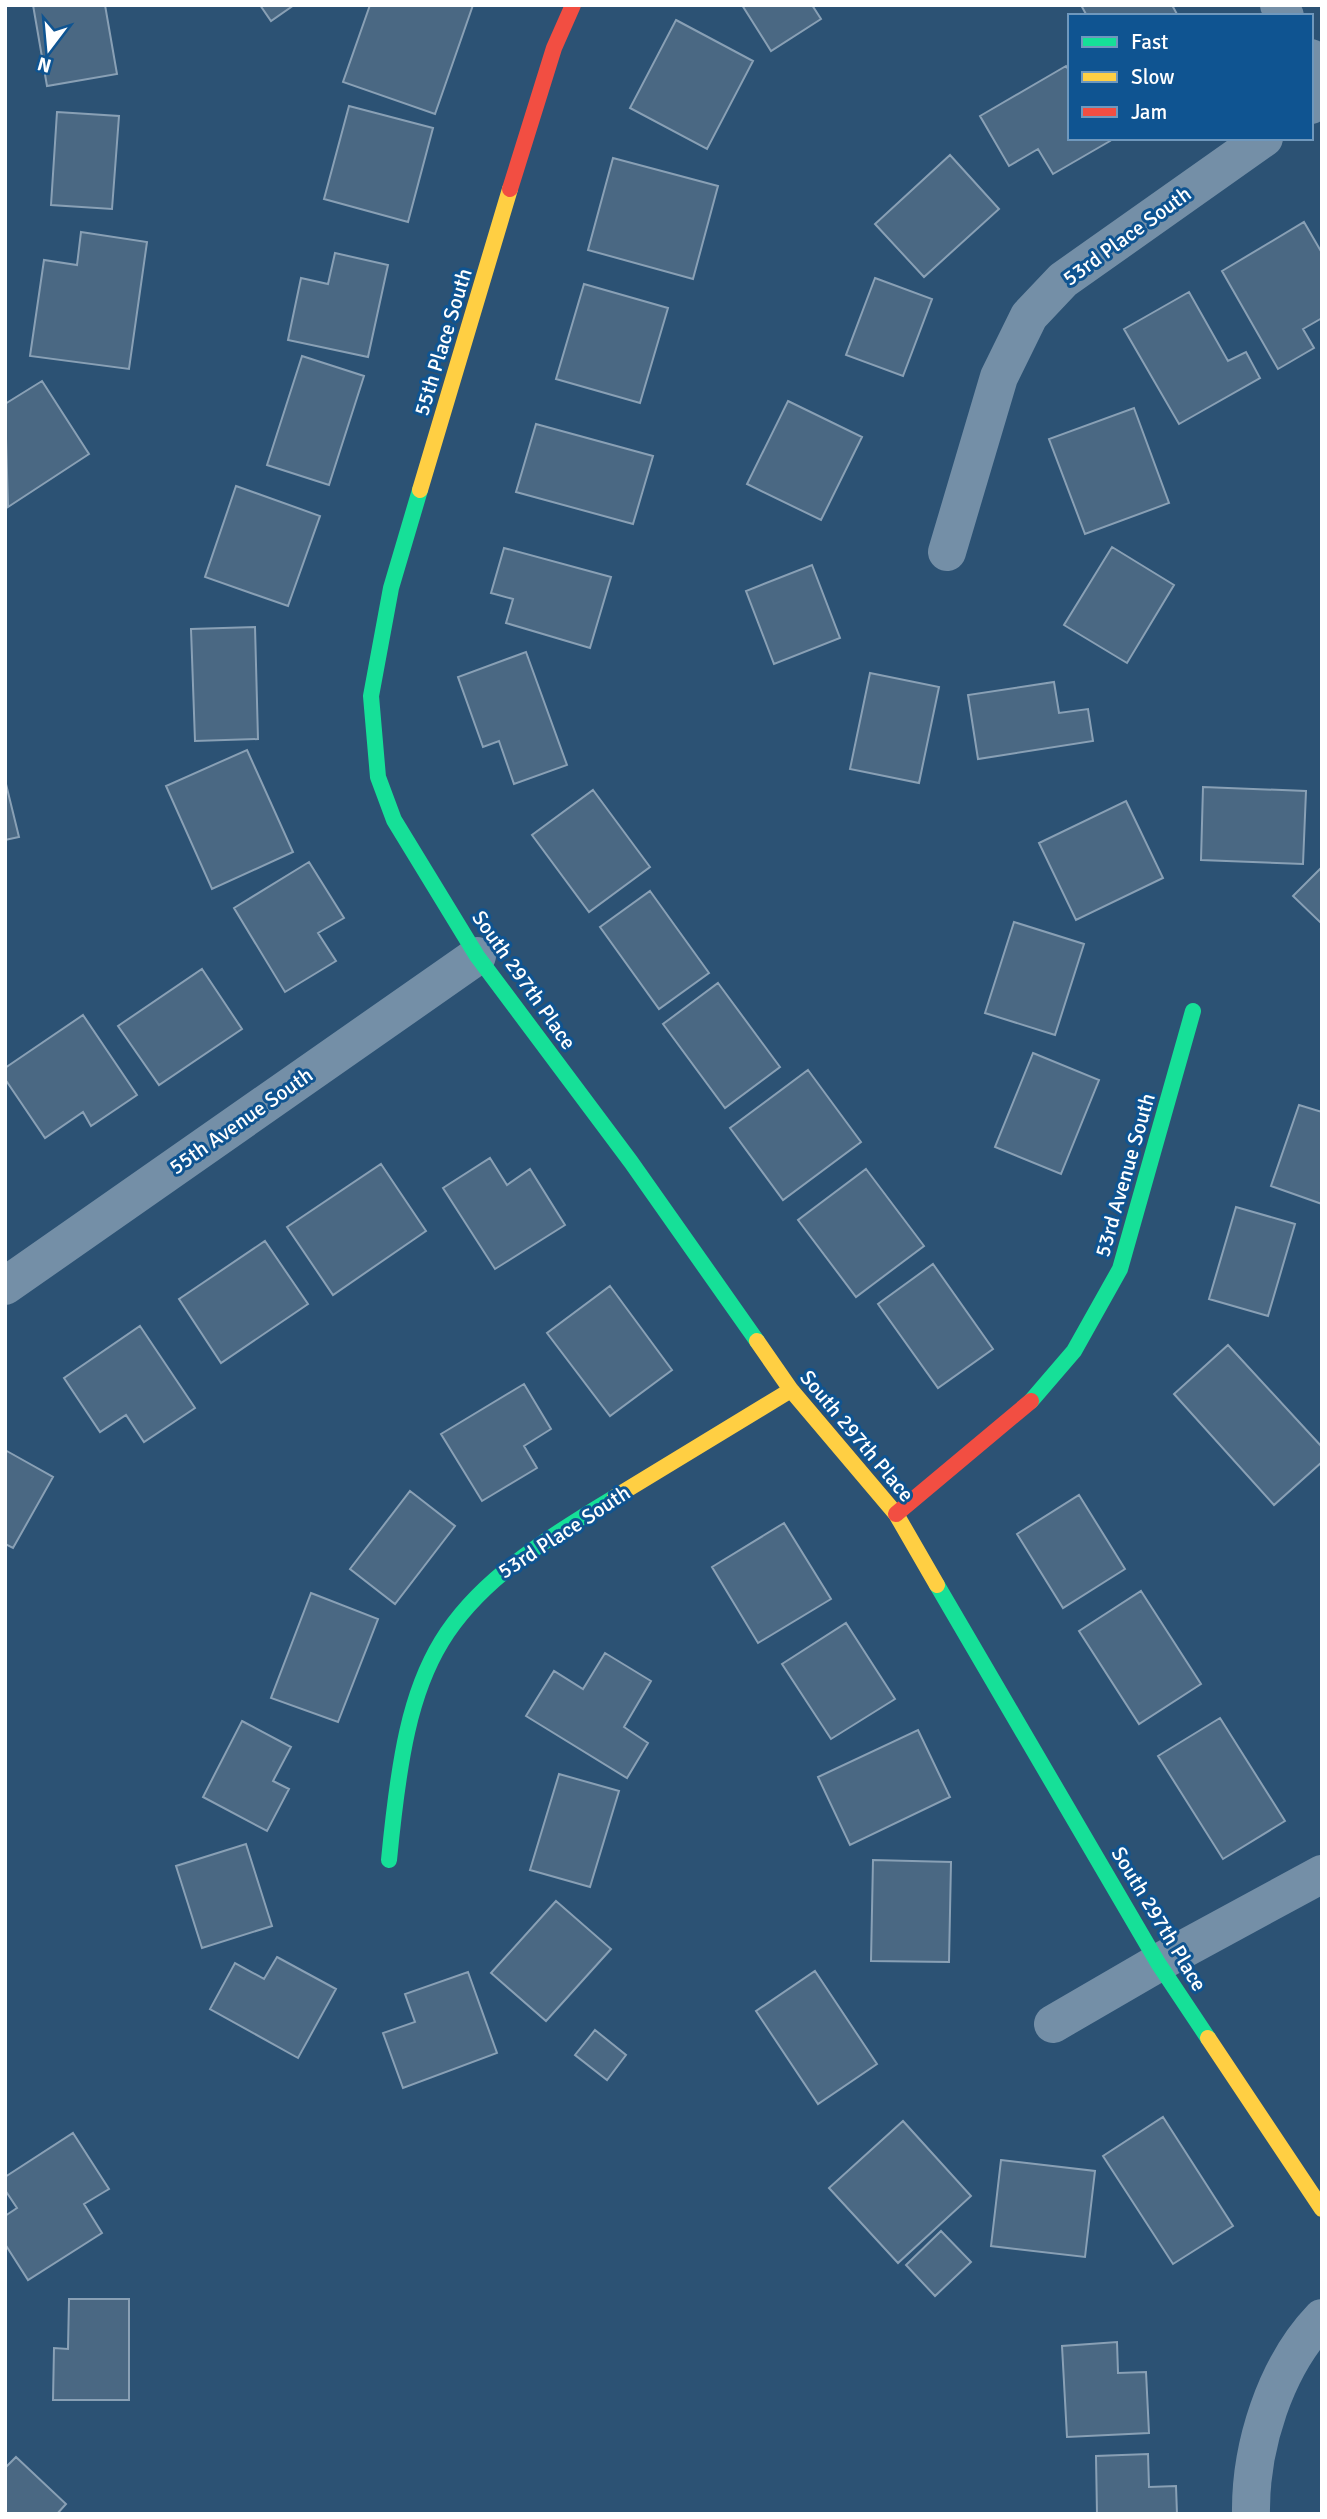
<svg xmlns="http://www.w3.org/2000/svg" width="1327" height="2519" viewBox="0 0 1327 2519" font-family="Signika,sans-serif">
<style>
.building{fill:#4a6883;stroke:#89a0b5;stroke-width:2}
.lines{fill:none;stroke-linecap:round;stroke-linejoin:round}
.street{stroke:#748fa7;stroke-width:38}
.fast{stroke:#16e098;stroke-width:16}
.slow{stroke:#ffcf43;stroke-width:16}
.jam{stroke:#f24e42;stroke-width:16}
.labels{text-anchor:middle;dominant-baseline:central;stroke-width:6;stroke-linejoin:round;paint-order:stroke}
.street-label{font-size:21px;fill:#fff;stroke:#0f5491}
</style>
<rect width="100%" height="100%" fill="#2c5274"/>
<!-- building -->
<path class="building" d="M33 5H105L117 74 47 86Z
M260 5H294L271 21Z
M370 5H473L435 114 343 82Z
M742 5H812L821 19 771 51Z
M1081 5H1172L1178 16H1087Z
M676 20 753 61 707 149 630 108Z
M1066 66 1070 72V138H1108L1110 141 1053 174 1038 149 1009 166 980 116Z
M349 106 433 128 408 222 324 199Z
M57 112 119 116 112 209 51 205Z
M950 155 999 209 924 277 875 224Z
M613 158 718 186 693 279 588 250Z
M1304 222 1322 253V318L1303 329 1314 348 1278 369 1222 271Z
M81 232 147 242 129 369 30 356 44 260 77 265Z
M335 253 388 265 368 357 288 340 301 278 328 284Z
M875 278 932 299 903 376 846 355Z
M584 284 668 308 640 403 556 379Z
M1189 292 1228 361 1246 352 1260 378 1179 424 1124 329Z
M302 356 364 376 329 485 267 465Z
M42 381 89 454 8 507 5 404Z
M788 401 862 437 821 520 747 484Z
M1134 408 1169 503 1085 534 1049 439Z
M536 424 653 456 633 524 516 492Z
M236 486 320 516 288 606 205 577Z
M1112 547 1174 585 1127 663 1064 625Z
M504 548 611 577 590 648 506 623 513 599 491 593Z
M812 565 840 638 774 664 746 591Z
M255 627 258 739 195 741 191 629Z
M526 652 567 765 514 784 499 741 483 747 458 677Z
M870 673 939 687 919 783 850 769Z
M1054 682 1059 713 1088 709 1093 741 978 759 968 695Z
M247 750 293 852 212 889 166 786Z
M5 780 19 837 5 840Z
M1203 787 1306 791 1303 864 1201 860Z
M593 790 650 867 589 912 532 835Z
M1126 801 1163 878 1076 920 1039 843Z
M309 862 344 918 318 933 336 961 285 992 234 908Z
M1322 867V924L1293 896Z
M650 891 709 973 659 1009 600 927Z
M1014 922 1084 944 1055 1035 985 1013Z
M202 969 242 1029 159 1085 118 1026Z
M718 983 780 1067 725 1108 663 1024Z
M83 1015 137 1095 91 1126 83 1112 45 1138 5 1079V1068Z
M1033 1053 1099 1080 1061 1174 995 1147Z
M808 1070 861 1142 783 1200 730 1128Z
M1299 1105 1322 1112V1204L1271 1186Z
M490 1158 507 1185 530 1169 565 1225 495 1269 443 1188Z
M381 1164 426 1231 333 1295 287 1227Z
M866 1169 924 1246 856 1297 798 1220Z
M1236 1207 1295 1224 1268 1316 1209 1299Z
M265 1241 308 1304 221 1363 179 1299Z
M933 1264 993 1349 938 1388 878 1304Z
M610 1286 672 1370 610 1416 547 1333Z
M140 1326 195 1408 144 1442 126 1415 100 1432 64 1378Z
M1228 1345 1322 1447V1462L1274 1505 1174 1394Z
M524 1384 551 1429 524 1446 537 1468 482 1501 441 1434Z
M5 1450 53 1477 13 1548 5 1544Z
M410 1491 455 1526 395 1604 350 1569Z
M1079 1495 1125 1569 1063 1608 1017 1534Z
M784 1523 831 1599 758 1643 712 1567Z
M1141 1591 1201 1684 1139 1724 1079 1631Z
M311 1593 378 1619 338 1722 271 1698Z
M846 1623 895 1699 831 1739 782 1664Z
M605 1653 651 1681 624 1727 648 1743 627 1778 526 1716 554 1671 583 1689Z
M1220 1718 1285 1821 1223 1859 1158 1756Z
M242 1721 291 1747 273 1781 289 1789 267 1831 203 1797Z
M918 1730 950 1797 850 1845 818 1777Z
M559 1774 619 1791 590 1887 530 1870Z
M246 1844 272 1926 202 1948 176 1866Z
M873 1860 951 1862 949 1962 871 1961Z
M556 1901 611 1949 546 2021 491 1973Z
M277 1957 336 1989 298 2058 210 2009 235 1963 264 1979Z
M815 1971 877 2064 818 2104 756 2011Z
M468 1972 497 2053 403 2088 383 2033 415 2022 405 1994Z
M595 2030 626 2055 607 2080 575 2055Z
M1163 2117 1233 2226 1173 2264 1103 2156Z
M903 2121 971 2196 898 2263 829 2188Z
M73 2133 109 2189 84 2204 102 2233 28 2280 5 2244V2216L17 2208 5 2190V2177Z
M1001 2160 1095 2171 1085 2257 991 2246Z
M941 2231 971 2262 935 2296 906 2265Z
M69 2299H129V2400H53L54 2348 68 2349Z
M1117 2342 1118 2373 1146 2372 1149 2433 1067 2437 1062 2346Z
M1148 2454 1149 2487 1176 2486 1177 2514H1097L1096 2456Z
M16 2457 66 2504 57 2514H5V2468Z"/>
<g class="lines">
<!-- street -->
<path class="street" d="M1279 5 1285 16
M1311 58 1322 75
M1311 105 1322 98
M947 552 999 377 1029 316 1063 280 1264 138
M5 1286 477 956
M1053 2024 1158 1963 1322 1874
M1251 2514C1250 2447 1275 2367 1322 2318"/>
<!-- fast -->
<path class="fast" d="M420 490 391 588 371 696 378 777 394 820 477 956 631 1162 757 1341
M1031 1401 1074 1351 1120 1269 1193 1011
M937 1585 1158 1963 1208 2038
M389 1860C409 1653 434 1605 615 1497"/>
<!-- slow -->
<path class="slow" d="M420 490 510 189
M757 1341 791 1390 896 1514 937 1585
M615 1497 791 1390
M1208 2038 1322 2209"/>
<!-- jam -->
<path class="jam" d="M510 189 554 48 573 5
M896 1514 1031 1401"/>
</g>
<g class="labels">
<!-- street labels -->
<g class="street-label">
<text transform="translate(1127 236) rotate(-36)">53rd Place South</text>
<text transform="translate(443 342) rotate(-73)">55th Place South</text>
<text transform="translate(524 980) rotate(55)">South 297th Place</text>
<text transform="translate(241 1121) rotate(-35)">55th Avenue South</text>
<text transform="translate(1125 1175) rotate(-74)">53rd Avenue South</text>
<text transform="translate(857 1436) rotate(50)">South 297th Place</text>
<text transform="translate(564 1532) rotate(-33)">53rd Place South</text>
<text transform="translate(1159 1919) rotate(59)">South 297th Place</text>
</g>
</g>
<!-- border -->
<rect width="1327" height="2519" fill="none" stroke="#ffffff" stroke-width="14"/>
<!-- legend -->
<rect x="1068" y="14" width="245" height="126" fill="#0f5491" stroke="#6f98bd" stroke-width="2"/>
<rect x="1082" y="37" width="35" height="10" fill="#16e098" stroke="#6f98bd" stroke-width="2"/>
<text x="1131" y="49" font-size="21" fill="#ffffff">Fast</text>
<rect x="1082" y="72" width="35" height="10" fill="#ffcf43" stroke="#6f98bd" stroke-width="2"/>
<text x="1131" y="84" font-size="21" fill="#ffffff">Slow</text>
<rect x="1082" y="107" width="35" height="10" fill="#f24e42" stroke="#6f98bd" stroke-width="2"/>
<text x="1131" y="119" font-size="21" fill="#ffffff">Jam</text>
<!-- north arrow -->
<g transform="translate(49 49) rotate(196)" stroke="#0f5491" stroke-width="5" paint-order="stroke">
<path d="M0-5L12 26L0 18L-12 26Z" fill="#ffffff"/>
<text y="-10" font-size="19" font-weight="bold" text-anchor="middle" fill="#ffffff">N</text>
</g>
</svg>
